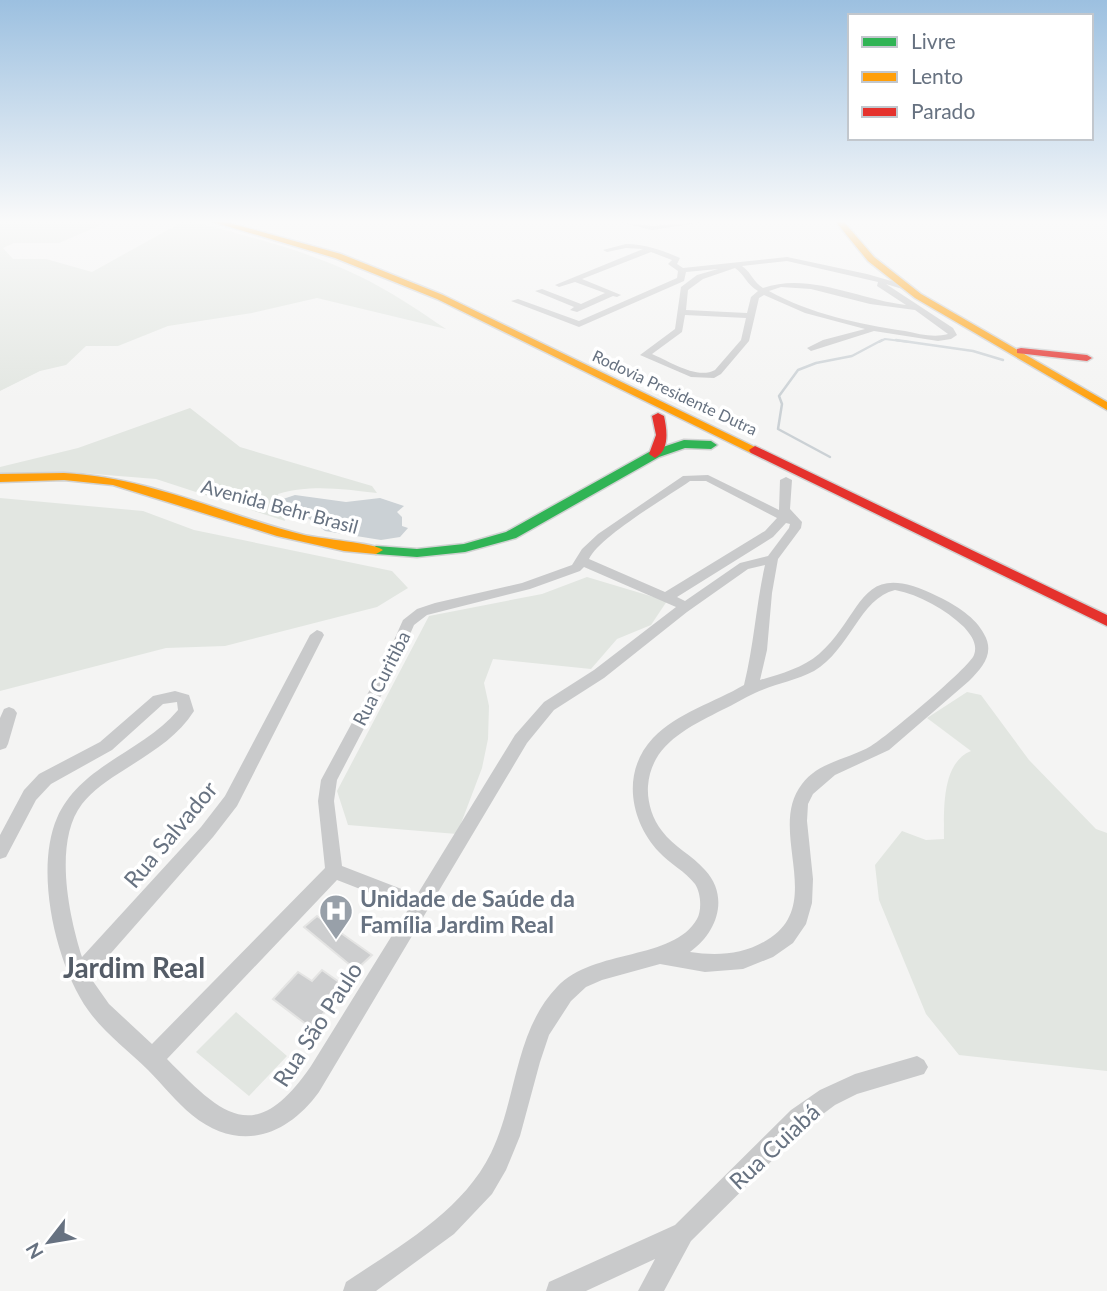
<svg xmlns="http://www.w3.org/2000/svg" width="1107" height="1291" viewBox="0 0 1107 1291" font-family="Lato,sans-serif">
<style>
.green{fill:#e2e6e1}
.water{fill:#cbd1d5}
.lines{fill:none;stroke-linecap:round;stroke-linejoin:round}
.stream-far1{stroke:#cbd1d5;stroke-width:2}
.stream{stroke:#cbd1d5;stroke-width:2.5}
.building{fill:#cdcecf;stroke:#e4e4e3;stroke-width:2}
.fast-casing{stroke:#d1d2d2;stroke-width:3}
.slow-casing{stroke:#d1d2d2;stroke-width:3}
.jam-casing{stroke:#d1d2d2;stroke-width:3}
.street{fill:#c9cacb;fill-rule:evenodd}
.fast{fill:#30b455;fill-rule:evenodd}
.slow{fill:#ff9f0a;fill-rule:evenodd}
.jam{fill:#e5322d;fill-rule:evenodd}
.labels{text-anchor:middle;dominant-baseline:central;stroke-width:7;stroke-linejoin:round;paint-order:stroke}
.far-street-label{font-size:16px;fill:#677281;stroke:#fff}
.street-label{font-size:19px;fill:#677281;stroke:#fff}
.near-street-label{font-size:23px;fill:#677281;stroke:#fff}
.near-poi-label{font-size:23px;font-weight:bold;fill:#677281;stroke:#fff;text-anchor:start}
.near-quarter-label{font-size:28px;font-weight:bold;fill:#545c67;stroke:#fff}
</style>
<rect width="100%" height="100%" fill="#f4f4f3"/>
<!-- green -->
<path class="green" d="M0 222H108L59 243H14L3 248 13 259H46L92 272 182 222H195C250 237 308 251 359 276 390 291 418 310 446 329L317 298 252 313 168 326 118 346H86L66 365 40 371 0 391Z
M190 408 240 447 372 486 377 493C344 489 310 484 278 494L285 521 156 479 69 472 0 473V467L78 448Z
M0 498 143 511 194 530 392 571 408 588 377 607 225 646 166 648 0 691Z
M587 577 667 601 651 625 617 639 591 669 493 659 484 683 489 706 488 739 482 768 457 834 348 825 337 791 429 616 542 594Z
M967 692 981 695 1029 760 1096 829 1107 833V1071L959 1055 926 1014 879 900 875 865 902 831 926 840 944 839C944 811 941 763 971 751L927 718Z
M236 1012 287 1056 249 1096 196 1052Z"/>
<!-- water -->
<path class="water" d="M295 495 346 502 380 498 404 506 397 512 402 517V526L408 528 400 537 381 540 325 531 283 499Z"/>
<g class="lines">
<!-- stream-far1 -->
<path class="stream-far1" d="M879 342 885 339 909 342"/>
<!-- stream -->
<path class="stream" d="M896 340 973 351 1003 360
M830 457 778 429 782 404 779 396 798 370 816 363 852 356 882 340"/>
</g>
<!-- building -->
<path class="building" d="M317 916 372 955 356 970 304 927Z
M322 970 346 987 311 1028 273 999 298 972 312 981Z"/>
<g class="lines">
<!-- fast casing -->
<g class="fast-casing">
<path id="fast" d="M684 440 711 441 717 445 711 449 685 448 659 457 516 538 465 552 417 557 376 554 369 550 376 546 417 549 464 544 506 532 651 451Z"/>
</g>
<!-- slow casing -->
<g class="slow-casing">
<path id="slow" d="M213 222H226L341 254 443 295 761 450 759 453H751L437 299 335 258Z
M836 222H844L874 257 921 294 1107 402V410L915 298 868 261Z
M64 473C148 477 224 515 304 535 320 539 375 543 383 550L376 554 344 551 277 536 113 485 64 480 0 482V474Z"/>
</g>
<!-- jam casing -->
<g class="jam-casing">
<path id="jam" d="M1021 348 1087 355 1092 358 1087 361 1017 353V349Z
M658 413 664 416C667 430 670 450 655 458L649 454 656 435 652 416Z
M755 446 1107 615V626L751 453 749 450Z"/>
</g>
<!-- street -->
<path class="street" d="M619 222 652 226 705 222 652 230Z
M626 244C645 244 662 250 680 258L677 264 683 268 787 257 867 274 912 287 913 289 909 291 886 284 953 328 957 335 951 339 938 341 874 331 811 351 807 348 823 340 865 329 805 313 764 295 759 298 749 341 721 374 714 378 691 377 640 355 675 329 681 287 697 275 718 269 686 272 684 281 579 327 511 301 518 299 579 321 677 278 678 271 668 264 672 260 651 252 582 279 621 295 617 297 613 296 577 312 570 310 574 307 535 291 542 289 581 304 605 293 575 282 559 287 555 285 643 249 626 248 607 252 603 250ZM787 261 878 282 877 286 906 305C859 300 810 272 763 288 753 282 752 273 742 266ZM735 268C745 275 747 285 758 291L751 297 747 313 686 310 688 290 703 279ZM781 287 811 289 870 304 915 310 948 334C934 338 919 334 905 331 858 324 811 314 769 291ZM685 315 746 318 741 340 715 370C697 380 669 361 652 354L682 332Z
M708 475 779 510 780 480 786 477 792 480 790 509 802 522 801 528 778 559 772 593 767 650 760 680C780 674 803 668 819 654 866 612 858 556 939 597 956 605 976 618 984 634 995 653 983 667 969 681L889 750 835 775 813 794 808 804 807 821 813 879 812 903 806 924 793 943 773 957 743 969 705 972 660 964 602 980 586 987 571 1001 549 1035 540 1062 520 1136 506 1170 492 1194 454 1234 376 1291H343L346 1282C398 1247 462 1212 491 1153 517 1100 514 1032 557 987 594 948 673 961 697 919 702 910 701 893 695 884 685 871 670 864 659 852 630 821 621 772 653 738 677 713 715 702 744 685 754 645 756 605 765 565L748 569 687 612 604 678 554 710 527 743 319 1092C286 1137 239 1153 192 1115 176 1102 163 1085 148 1070 128 1050 104 1033 88 1010 56 965 34 871 57 818 80 765 143 752 178 710L177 702 163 704 112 750 51 784 36 800 6 857 0 859V835L24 790 39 774 100 742 153 696 175 691 189 695 194 711C177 738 150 753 124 770 108 780 93 790 82 804 53 842 69 916 82 957L201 827 225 796 310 635 317 630 322 632 324 635 237 806 213 837 90 977 109 1004 152 1044 325 868 318 801 321 780 381 669 403 620 417 609 435 603 522 583 572 565 582 549 598 534 683 476ZM690 481H706L777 518 765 531 665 592 589 559C599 537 667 497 690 481ZM786 523 790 524 789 528 768 556 740 563 685 601 677 597 773 537ZM584 567 676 607 594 670 544 702 515 735 417 895 342 866 334 801 337 780 395 669 414 625 427 615 530 589 580 571ZM895 590C920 595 945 609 964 627 971 635 978 644 974 655 970 667 885 738 871 746 849 759 818 762 802 784 766 830 827 904 767 940 743 955 716 956 690 952 717 933 730 897 705 870 692 855 674 847 662 831 652 819 647 801 648 786 651 744 689 727 722 710 733 705 744 698 755 693 774 684 795 681 814 671 850 650 860 598 895 590ZM337 880 409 908 311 1066C255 1148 222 1115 167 1059Z
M9 707 14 709 17 713 8 744 6 748 0 750V718L4 709Z
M917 1056 924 1060 928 1067 924 1074 857 1094 835 1105 807 1126 691 1241 664 1291H638L655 1259 586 1291H546L549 1282 675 1225 791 1110 820 1090 855 1074Z"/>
<!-- fast -->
<use href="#fast" class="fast"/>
<!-- slow -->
<use href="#slow" class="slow"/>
<!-- jam -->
<use href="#jam" class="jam"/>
</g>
<!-- sky -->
<linearGradient id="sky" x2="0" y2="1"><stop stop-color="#9cc0e0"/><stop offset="0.55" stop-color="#fafafa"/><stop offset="1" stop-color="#fafafa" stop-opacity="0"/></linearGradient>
<rect width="1107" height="403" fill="url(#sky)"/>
<!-- icons -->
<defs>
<g id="hospital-pin" transform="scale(1.75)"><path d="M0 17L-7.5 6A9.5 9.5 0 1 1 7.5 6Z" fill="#98a0a9" stroke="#fff"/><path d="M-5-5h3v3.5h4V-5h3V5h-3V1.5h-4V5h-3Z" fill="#fff"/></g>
</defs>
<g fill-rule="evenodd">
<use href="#hospital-pin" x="336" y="911"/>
</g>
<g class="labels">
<!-- far-street labels -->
<g class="far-street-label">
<text transform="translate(675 392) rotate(25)">Rodovia Presidente Dutra</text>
</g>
<!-- street labels -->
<g class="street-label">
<text transform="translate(280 506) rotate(15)">Avenida Behr Brasil</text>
<text transform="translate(381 678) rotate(-63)">Rua Curitiba</text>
</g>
<!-- near-street labels -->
<g class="near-street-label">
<text transform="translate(170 834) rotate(-50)">Rua Salvador</text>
<text transform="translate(317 1024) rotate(-57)">Rua São Paulo</text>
<text transform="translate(774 1146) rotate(-43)">Rua Cuiabá</text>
</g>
<!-- near-poi labels -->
<g class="near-poi-label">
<text x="360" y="898">Unidade de Saúde da<tspan x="360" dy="26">Família Jardim Real</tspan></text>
</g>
<!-- near-quarter labels -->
<g class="near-quarter-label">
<text x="134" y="967">Jardim Real</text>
</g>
</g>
<!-- legend -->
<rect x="848" y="14" width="245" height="126" fill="#ffffff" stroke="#c2c7cd" stroke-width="2"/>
<rect x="862" y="37" width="35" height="10" fill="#30b455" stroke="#c2c7cd" stroke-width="2"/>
<text x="911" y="49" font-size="21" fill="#677281">Livre</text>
<rect x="862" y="72" width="35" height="10" fill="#ff9f0a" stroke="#c2c7cd" stroke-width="2"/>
<text x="911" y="84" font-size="21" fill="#677281">Lento</text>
<rect x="862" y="107" width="35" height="10" fill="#e5322d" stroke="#c2c7cd" stroke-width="2"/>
<text x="911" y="119" font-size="21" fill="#677281">Parado</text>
<!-- north arrow -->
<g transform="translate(49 1242) rotate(239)" stroke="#ffffff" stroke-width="5" paint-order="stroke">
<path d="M0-5L12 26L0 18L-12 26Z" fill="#677281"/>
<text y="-10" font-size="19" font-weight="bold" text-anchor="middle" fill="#677281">N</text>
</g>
</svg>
